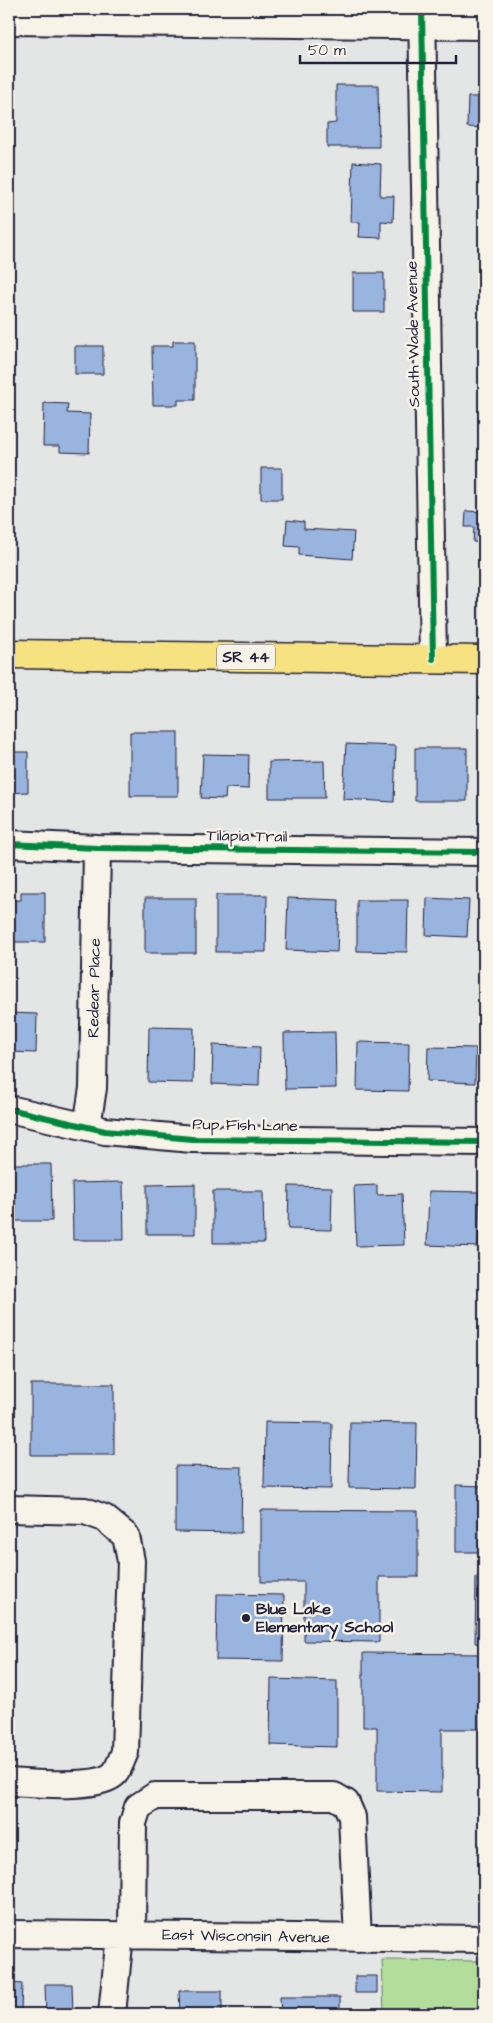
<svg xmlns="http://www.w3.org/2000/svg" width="493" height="2023" viewBox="0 0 493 2023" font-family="'Architects Daughter',sans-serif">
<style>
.green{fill:#b2dd9b;stroke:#6a806b}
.building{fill:#9ab4e0;stroke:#22223b}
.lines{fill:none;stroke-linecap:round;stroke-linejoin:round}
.minor-casing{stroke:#22223b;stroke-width:30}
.major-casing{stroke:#22223b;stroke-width:31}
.minor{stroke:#f7f3e8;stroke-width:26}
.major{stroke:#f6e281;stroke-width:28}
.cycleway-casing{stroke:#f7f3e8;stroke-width:9}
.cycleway{stroke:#00873e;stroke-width:6}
.poi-dot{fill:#22223b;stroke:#f7f3e8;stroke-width:2}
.labels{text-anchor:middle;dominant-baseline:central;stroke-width:5;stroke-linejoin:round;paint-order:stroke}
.shield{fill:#f7f3e8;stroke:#62616f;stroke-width:1}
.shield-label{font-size:15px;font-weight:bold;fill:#22223b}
.street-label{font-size:16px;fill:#22223b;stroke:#f7f3e8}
.poi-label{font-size:16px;font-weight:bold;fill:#22223b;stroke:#f7f3e8;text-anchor:start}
</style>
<rect width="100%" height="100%" fill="#e4e6e6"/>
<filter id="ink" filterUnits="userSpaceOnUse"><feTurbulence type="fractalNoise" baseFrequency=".02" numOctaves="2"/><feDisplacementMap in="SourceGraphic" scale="10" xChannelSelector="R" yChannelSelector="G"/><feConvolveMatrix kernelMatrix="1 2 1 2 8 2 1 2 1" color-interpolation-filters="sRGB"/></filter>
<g filter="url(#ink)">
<!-- green -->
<path class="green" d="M382 1960 484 1961V2014H384Z"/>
<!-- building -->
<path class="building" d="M336 85H378L379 147H327V124L336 123Z
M468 97H484V128L467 127Z
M353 162 381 164 380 196H394L393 222 381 221V238L359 237 360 222H351Z
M353 273H384V312H353Z
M173 341H195V400H178V405H153L152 346H173Z
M75 346H103V374H75Z
M44 403 68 404 67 413 90 414 89 453 60 452V446H43Z
M261 468H282V499H261Z
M466 511 484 512V543L473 542 474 527H465Z
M287 520 304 522V529L354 532 352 559 299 555V547L285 546Z
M130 732H178V796H130Z
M346 744 396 746 394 802 343 799Z
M415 748H467V801H415Z
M9 752H28V792L9 793Z
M203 754 249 755 248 789 226 788 225 799 201 798Z
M324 761 325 798H269V762Z
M21 892H45V942H9V900H21Z
M216 895H267L266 952H216Z
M145 898H196V953H145Z
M288 898 339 900 337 952 286 950Z
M427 898 469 900 467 937 426 935Z
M357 900H408L407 952 357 951Z
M9 1013 37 1014 36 1053 9 1052Z
M149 1027 194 1028 193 1083 148 1082Z
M335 1032 336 1088 285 1089 284 1033Z
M358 1042 409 1043 408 1091 357 1090Z
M213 1045 260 1047 259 1086 212 1084Z
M428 1047 476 1048 475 1083 427 1081Z
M9 1164H51L52 1221H9Z
M123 1182 124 1240H73L72 1183Z
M195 1184V1234H147V1185Z
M377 1185V1195L402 1194 404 1245 356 1246 354 1186Z
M289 1186 332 1187 331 1230 288 1229Z
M213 1191H263L264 1243H213Z
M429 1191 480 1192 478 1247 427 1245Z
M31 1384H114V1455H31Z
M265 1422 332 1423 331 1489 264 1488Z
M350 1422 417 1423 416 1489 349 1488Z
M175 1466 242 1467 241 1533 175 1532Z
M456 1485 484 1486V1552H456Z
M261 1510 418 1511V1577H379V1642L304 1641V1582H261Z
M476 1577H484V1644L475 1643Z
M217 1594 284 1595 283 1661 216 1660Z
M363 1653 484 1654V1729H442V1792L377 1791V1727H363Z
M271 1679 337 1681V1747L270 1745Z
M355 1976H377V1993H355Z
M9 1983 22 1984 21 2012H9Z
M45 1984H72L73 2014H46Z
M179 1991H222V2014H180Z
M280 1997H340V2014H281Z"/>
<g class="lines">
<!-- minor casing -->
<g class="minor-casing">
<path id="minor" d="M422 9 433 659
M9 21 484 26
M9 844 97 848 484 852
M9 1109 105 1131 192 1139 484 1142
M87 1126 93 1088 97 848
M9 1509 85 1511 104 1518 126 1536 131 1561 125 1752C122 1758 119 1768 115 1773 100 1790 31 1783 9 1782
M9 1934 484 1939
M132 1935 133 1823 138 1807 155 1796H334L346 1803 352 1817 358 1938
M112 2014 120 1935"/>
</g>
<!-- major casing -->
<g class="major-casing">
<path id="major" d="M9 654 484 660"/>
</g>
<!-- minor -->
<use href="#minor" class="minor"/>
<!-- major -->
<use href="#major" class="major"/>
<!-- cycleway casing -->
<g class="cycleway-casing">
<path id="cycleway" d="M422 9 433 659
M9 844 97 848 484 852
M9 1109 105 1131 192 1139 484 1142"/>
</g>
<!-- cycleway -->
<use href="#cycleway" class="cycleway"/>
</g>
</g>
<!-- markers -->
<circle class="poi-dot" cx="246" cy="1618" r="5"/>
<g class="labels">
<!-- shield labels -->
<rect class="shield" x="217" y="644.5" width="58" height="25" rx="4"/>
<g class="shield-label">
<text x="246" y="657">SR 44</text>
</g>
<!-- street labels -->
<g class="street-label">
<text transform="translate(413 334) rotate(-91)">South Wade Avenue</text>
<text transform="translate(247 836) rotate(1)">Tilapia Trail</text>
<text transform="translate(94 988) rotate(-89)">Redear Place</text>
<text transform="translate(245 1125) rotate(1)">Pup Fish Lane</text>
<text transform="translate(246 1936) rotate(1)">East Wisconsin Avenue</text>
</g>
<!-- poi labels -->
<g class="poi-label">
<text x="256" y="1609">Blue Lake<tspan x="256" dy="18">Elementary School</tspan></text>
</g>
</g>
<!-- margin -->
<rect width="493" height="2023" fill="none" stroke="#f7f3e8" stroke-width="30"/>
<rect x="15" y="15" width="463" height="1993" fill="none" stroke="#22223b" stroke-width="2" filter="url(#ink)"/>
<!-- scale -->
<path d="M300 55v8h156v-8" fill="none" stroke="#22223b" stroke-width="2.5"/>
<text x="308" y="55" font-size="15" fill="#22223b" stroke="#f7f3e8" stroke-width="4" paint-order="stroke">50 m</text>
</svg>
